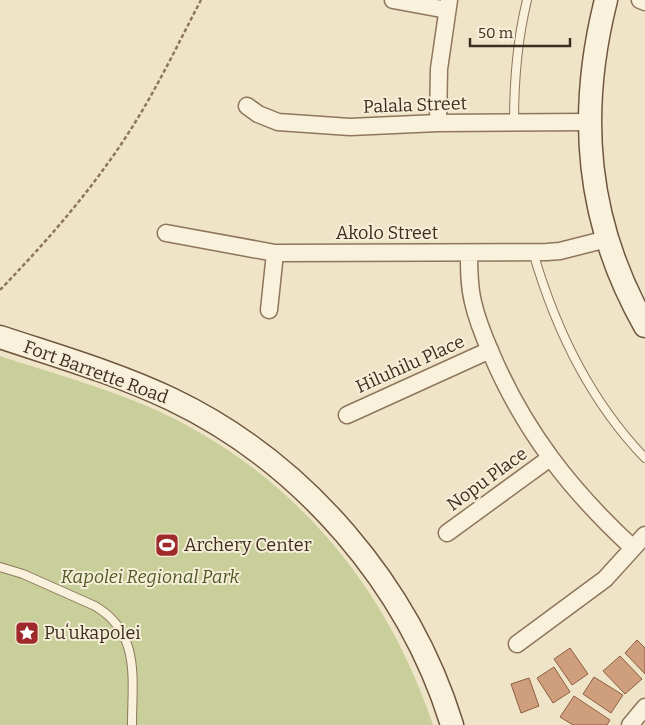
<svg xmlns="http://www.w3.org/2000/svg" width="645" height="725" viewBox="0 0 645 725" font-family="Bitter,serif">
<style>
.park{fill:#c9cf9b}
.building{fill:#cf9f7d;stroke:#8d5f41}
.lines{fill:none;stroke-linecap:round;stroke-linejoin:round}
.lane-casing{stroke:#8d765c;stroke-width:10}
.street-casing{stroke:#8d765c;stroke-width:19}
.secondary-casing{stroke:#6f573f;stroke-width:25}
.path{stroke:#8d765c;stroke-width:2.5;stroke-dasharray:4 2.5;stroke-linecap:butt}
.lane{stroke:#faf1dc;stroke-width:8}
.street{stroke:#faf1dc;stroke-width:16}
.secondary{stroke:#faf1dc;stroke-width:22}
.labels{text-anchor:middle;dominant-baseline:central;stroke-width:4;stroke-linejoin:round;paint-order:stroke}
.street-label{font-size:18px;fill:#3d2e20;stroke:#f7eed8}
.poi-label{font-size:18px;fill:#3d2e20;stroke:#f7eed8;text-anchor:start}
.park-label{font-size:18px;font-style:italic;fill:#4d5a26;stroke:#f7eed8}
</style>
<rect width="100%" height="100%" fill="#f0e4c8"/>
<!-- park -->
<path class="park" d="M0 356C49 372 99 386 147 406 287 467 385 581 433 725H0Z"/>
<!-- building -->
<path class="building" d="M637 640 645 648V674L625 653Z
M570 648 588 674 572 685 554 659Z
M620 656 642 679 625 694 603 671Z
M554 667 570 692 553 703 537 678Z
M594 677 623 695 611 713 583 694Z
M529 678 539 706 521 713 511 684Z
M574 696 610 720 607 725H573L560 717Z"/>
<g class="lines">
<!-- lane casing -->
<g class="lane-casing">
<path id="lane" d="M514 122C514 81 517 41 527 0
M533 252C555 328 589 400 645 458
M0 567 23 574 95 606C141 633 132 679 132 725"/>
</g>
<!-- street casing -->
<g class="street-casing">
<path id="street" d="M393 0 447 10
M640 0 645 2
M247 106 258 114 278 122 350 127 438 123 589 122
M438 123 439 69 449 0
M166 233 275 253 547 252 560 251 607 239
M469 253C469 270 469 286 473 302 477 320 484 337 491 353 524 431 571 491 633 548
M269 310 275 253
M347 415 490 350
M447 533 550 458
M517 644 605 579 645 535
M630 725 645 707"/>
</g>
<!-- secondary casing -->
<g class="secondary-casing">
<path id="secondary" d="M606 0C577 115 586 222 645 326
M0 337C57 356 116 373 171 399 303 462 409 585 452 725"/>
</g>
<!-- path -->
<path class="path" d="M0 290C50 238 98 183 136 121 160 82 180 40 201 0"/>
<!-- lane -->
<use href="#lane" class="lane"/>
<!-- street -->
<use href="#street" class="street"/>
<!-- secondary -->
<use href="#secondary" class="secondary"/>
</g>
<!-- icons -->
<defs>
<g id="stadium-square" transform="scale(1.25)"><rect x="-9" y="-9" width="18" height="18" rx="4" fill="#9e2a2b" stroke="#f7eed8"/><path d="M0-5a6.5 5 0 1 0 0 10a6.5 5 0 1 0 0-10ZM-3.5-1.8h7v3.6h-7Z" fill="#fff"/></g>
<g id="sight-square" transform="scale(1.25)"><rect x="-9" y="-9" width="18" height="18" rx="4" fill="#9e2a2b" stroke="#f7eed8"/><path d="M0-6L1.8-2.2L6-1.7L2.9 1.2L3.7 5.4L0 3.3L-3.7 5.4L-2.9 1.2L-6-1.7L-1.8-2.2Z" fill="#fff"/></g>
</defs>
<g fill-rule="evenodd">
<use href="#stadium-square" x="167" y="545"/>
<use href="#sight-square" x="27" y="633"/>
</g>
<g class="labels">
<!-- street labels -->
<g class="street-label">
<text transform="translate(415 105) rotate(-2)">Palala Street</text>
<text x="387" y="233">Akolo Street</text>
<text transform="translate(410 364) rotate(-24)">Hiluhilu Place</text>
<text transform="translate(96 372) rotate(20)">Fort Barrette Road</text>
<text transform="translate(487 479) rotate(-36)">Nopu Place</text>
</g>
<!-- poi labels -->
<g class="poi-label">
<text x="184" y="545">Archery Center</text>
<text x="44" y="633">Puʻukapolei</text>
</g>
<!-- park labels -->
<g class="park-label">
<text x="150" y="577">Kapolei Regional Park</text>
</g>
</g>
<!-- scale -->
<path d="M470 38v8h100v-8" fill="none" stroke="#3d2e20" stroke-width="2.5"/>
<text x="478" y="38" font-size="15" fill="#3d2e20" stroke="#f7eed8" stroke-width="4" paint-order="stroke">50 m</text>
</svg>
